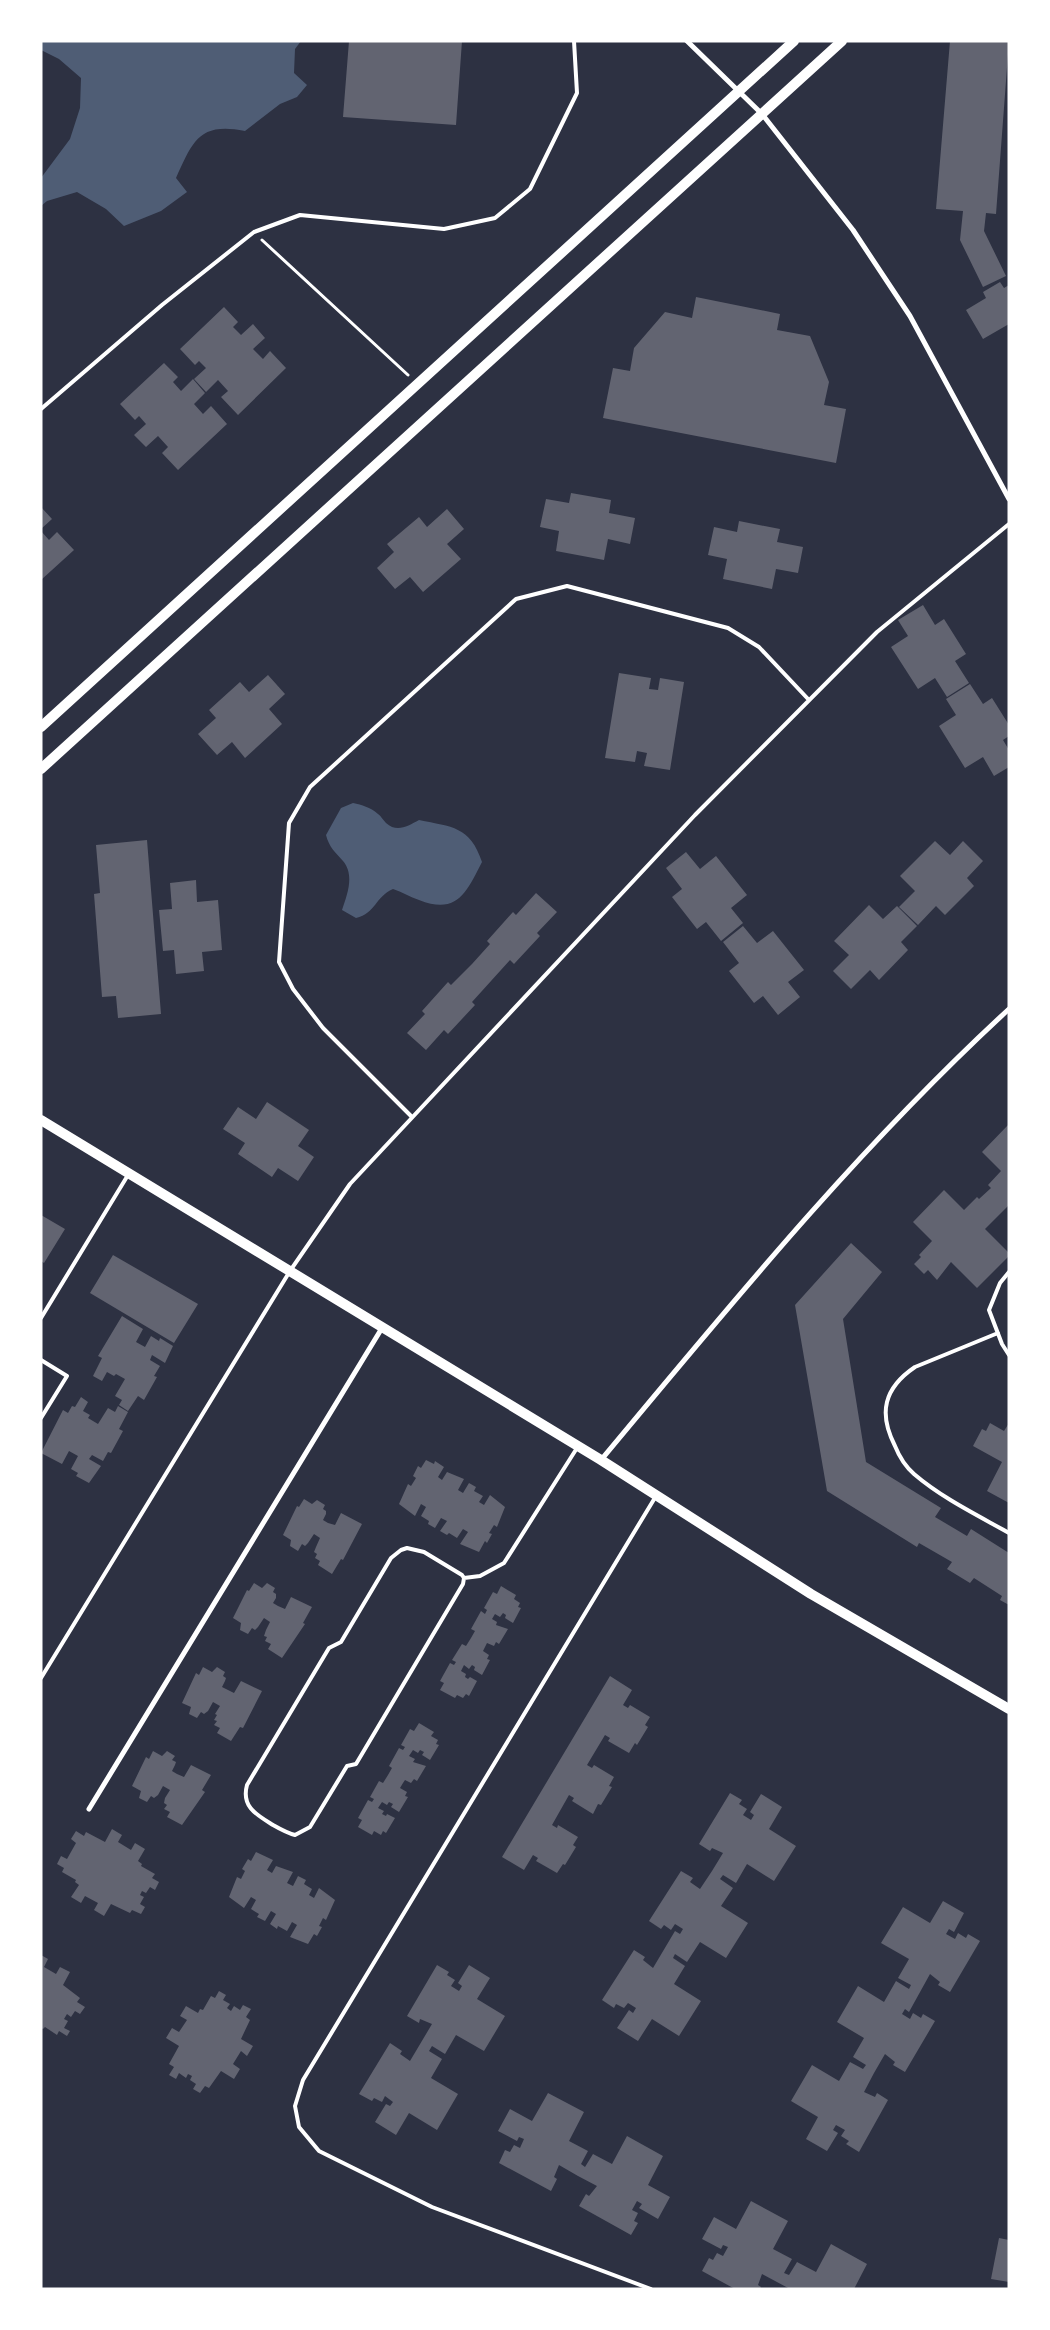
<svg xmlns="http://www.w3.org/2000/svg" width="1050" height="2330" viewBox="0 0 1050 2330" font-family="Signika,sans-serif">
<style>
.water{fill:#4f5d75}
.building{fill:#626471}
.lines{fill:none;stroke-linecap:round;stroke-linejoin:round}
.path{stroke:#fff;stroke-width:3}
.service{stroke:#fff;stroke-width:4}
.minor{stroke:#fff;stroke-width:5}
.secondary{stroke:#fff;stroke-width:10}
</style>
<rect width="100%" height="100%" fill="#2d3142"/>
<!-- water -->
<path class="water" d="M41 41H301L295 49 294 73 307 85 297 97 280 104 245 131C199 122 193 141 176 178L187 192 161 211 124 226 106 209 77 192 47 201 41 206V178L70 139 80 108 81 78 59 59 41 50Z
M353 803C362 805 370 807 378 814 381 816 383 820 386 823 397 833 408 826 419 820 452 827 470 826 482 862 466 893 457 915 419 900 410 897 402 892 393 889 375 897 376 913 356 918L342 910C347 895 355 875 343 861 335 852 329 847 326 835L341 808Z"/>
<!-- building -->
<path class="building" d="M349 41H462L456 125 343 117Z
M950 41H1009L996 214 986 213 984 231 1006 276 983 287 960 240 963 211 936 209Z
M1000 282 1004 288 1009 285V324L983 339 966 310 986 298 983 292Z
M696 297 780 314 777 330 810 336 829 382 824 405 846 409 836 463 603 418 613 368 630 371 634 348 665 312 692 318Z
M224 307 238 322 233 327 241 335 253 324 265 338 253 349 263 359 270 351 286 368 238 415 221 397 228 391 218 380 206 392 194 379 206 368 199 361 195 365 180 349Z
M164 363 178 377 173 382 181 391 193 379 205 393 194 404 203 414 211 406 227 424 178 470 162 453 168 447 158 436 146 447 134 435 146 424 139 416 135 420 120 404Z
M571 493 611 500 609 513 635 518 630 544 608 539 604 560 556 551 559 531 540 527 546 499 569 503Z
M41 507 52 519 41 529Z
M447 509 464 529 447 544 461 559 423 592 410 577 395 589 377 568 394 552 387 544 419 517 427 527Z
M739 521 780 529 777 542 803 547 798 573 776 569 772 589 723 579 727 559 708 555 714 527 737 532Z
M41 531 49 540 57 532 74 550 41 580Z
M923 605 935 625 944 619 966 654 955 661 969 683 947 697 935 678 918 689 891 647 908 636 898 620Z
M619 673 651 678 649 689 658 690 660 678 684 682 670 770 644 766 647 753 637 751 635 762 605 758Z
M268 675 285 694 269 709 282 724 245 758 232 742 217 755 198 734 216 718 209 710 240 682 249 692Z
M970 684 983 704 992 698 1009 725V736L1003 740 1009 750V767L994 776 983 757 965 768 939 726 956 715 946 699Z
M147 840 161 1014 118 1018 116 996 102 997 94 894 100 893 96 845Z
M935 841 950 855 963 841 983 861 967 878 974 886 945 915 936 906 918 925 899 907 915 891 900 876Z
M686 852 700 869 716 856 747 895 731 908 743 923 721 941 706 922 697 929 672 897 682 889 666 868Z
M196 880 197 902 218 900 222 950 202 952 204 971 176 974 174 950 163 951 159 910 172 909 170 883Z
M536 893 557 912 537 933 540 936 514 964 510 960 472 1002 475 1005 448 1034 444 1030 426 1050 407 1033 425 1014 422 1011 448 982 451 985 472 964 490 944 487 941 513 912 516 915Z
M869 905 883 919 897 906 917 926 901 942 908 950 879 980 870 970 851 989 833 971 849 955 834 941Z
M743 926 757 943 773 931 804 970 788 982 800 997 778 1015 763 996 754 1003 729 971 739 963 723 942Z
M267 1102 309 1130 298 1146 314 1157 298 1181 278 1168 272 1177 238 1154 245 1143 223 1129 238 1107 256 1119Z
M1009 1124V1205L985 1229 1009 1253V1256L977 1288 951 1262 937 1280 928 1270 924 1274 914 1264 921 1257 919 1255 932 1241 913 1222 944 1190 964 1210 977 1197 979 1199 991 1188 988 1185 1001 1171 982 1152Z
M41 1215 65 1229 44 1263 41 1261Z
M851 1243 882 1272 843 1319 866 1462 941 1508 935 1517 967 1536 971 1529 1009 1553V1605L1000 1600 1002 1596 974 1578 970 1583 947 1569 952 1562 919 1543 917 1547 827 1491 795 1305Z
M113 1255 198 1304 174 1343 90 1293Z
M122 1316 143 1329 136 1342 145 1347 151 1336 159 1341 160 1338 173 1346 165 1363 152 1355 150 1360 160 1366 154 1376 157 1377 144 1400 138 1396 128 1411 119 1405 122 1400 115 1396 125 1379 116 1374 114 1376 107 1372 102 1381 93 1376 102 1358 98 1356Z
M81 1397 88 1402 83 1411 90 1415 88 1418 98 1424 108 1408 115 1412 118 1406 128 1412 119 1429 123 1431 111 1453 108 1452 103 1461 92 1455 89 1459 101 1466 89 1483 76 1476 78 1473 71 1469 78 1456 69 1451 62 1464 41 1453 63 1410 68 1413 72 1406 75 1407Z
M990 1423 1004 1431 1009 1423V1503L987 1491 1002 1462 973 1446 982 1429 986 1431Z
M426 1460 434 1464 435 1461 444 1467 438 1477 442 1480 447 1472 464 1479 458 1490 463 1493 469 1483 476 1487 474 1491 483 1496 479 1502 484 1505 490 1495 505 1507 497 1527 494 1525 489 1533 492 1534 487 1543 485 1541 479 1552 460 1544 468 1532 463 1529 457 1538 449 1533 447 1535 440 1531 447 1521 441 1518 435 1528 428 1524 429 1521 421 1516 426 1507 421 1504 415 1516 399 1504 408 1484 411 1486 416 1478 413 1476 418 1466 421 1468Z
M304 1499 312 1504 317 1500 325 1505 323 1509 326 1511V1514L323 1520 328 1523 335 1525 341 1513 362 1524 343 1560 341 1559 332 1574 318 1565 320 1561 315 1558 317 1554 314 1552 316 1547 320 1538 314 1534 308 1543 305 1546 302 1544 298 1551 290 1546 291 1540 283 1535 297 1506 299 1507Z
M254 1583 262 1588 267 1583 275 1588 273 1592 276 1594V1598L273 1603 278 1606 285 1609 291 1597 312 1607 303 1623 305 1624 282 1658 268 1649 271 1644 265 1641 267 1637 264 1636 266 1630 270 1622 264 1618 258 1627 255 1630 252 1628 248 1634 240 1630 241 1623 233 1618 247 1590 249 1591Z
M501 1586 516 1595 514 1599 520 1603 518 1607 521 1608 513 1623 505 1618 506 1615 503 1613 500 1617 495 1614 492 1619 497 1622 496 1625 508 1629 499 1644 496 1642 494 1646 487 1643 483 1651 489 1655 487 1659 490 1660 482 1675 474 1670 475 1667 472 1665 469 1669 464 1665 461 1671 466 1674 465 1677 468 1679 470 1677 477 1681 469 1696 466 1694 463 1698 457 1695 455 1698 440 1690 444 1683 440 1681 450 1663 454 1665 456 1662 452 1660 462 1644 466 1646 471 1638 475 1631 471 1629 481 1611 485 1614 487 1610 484 1608 493 1592 497 1594Z
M203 1667 212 1672 217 1667 225 1672 223 1676 226 1678 225 1681 222 1687 234 1693 241 1681 262 1691 243 1728 240 1727 231 1741 217 1733 220 1728 214 1725 217 1721 214 1720 217 1715 215 1714 220 1706 213 1702 208 1711 204 1714 201 1712 197 1718 189 1714 191 1707 182 1703 196 1673 199 1675Z
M610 1676 632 1690 623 1705 628 1708 630 1705 650 1717 645 1725 648 1727 637 1745 635 1743 629 1753 608 1741 610 1738 605 1735 587 1765 592 1768 594 1765 614 1777 609 1786 612 1787 601 1805 598 1804 593 1814 572 1801 574 1798 569 1795 552 1825 557 1828 558 1825 578 1837 573 1845 576 1847 565 1865 563 1864 557 1873 536 1861 538 1858 533 1855 524 1870 502 1857Z
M419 1723 434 1732 431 1736 438 1740 436 1744 439 1745 430 1760 422 1755 424 1752 420 1750 418 1753 413 1750 409 1756 415 1759 413 1762 426 1766 417 1781 414 1779 411 1783 405 1780 403 1783 400 1788 407 1792 405 1796 408 1797 399 1812 391 1807 393 1804 389 1802 387 1805 382 1802 378 1808 384 1811 382 1814 386 1816 387 1814 395 1818 386 1833 383 1831 381 1835 374 1831 372 1835 358 1827 362 1820 358 1818 368 1800 372 1802 374 1799 370 1797 379 1781 383 1783 388 1775 392 1768 389 1766 399 1748 403 1750 405 1747 401 1745 410 1729 414 1731Z
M153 1751 162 1756 167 1751 175 1756 172 1760 176 1762 175 1765 172 1771 177 1774 184 1777 191 1765 211 1775 202 1790 205 1792 182 1825 167 1817 170 1812 164 1809 167 1805 164 1803 165 1798 170 1790 163 1786 158 1795 154 1798 151 1796 147 1802 139 1798 141 1791 132 1786 146 1757 149 1759Z
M730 1793 742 1800 739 1804 747 1809 743 1815 751 1820 754 1815 750 1812 761 1794 782 1807 769 1829 796 1846 774 1881 747 1864 736 1883 723 1875 720 1879 733 1888 721 1906 748 1923 726 1958 700 1942 687 1962 675 1954 673 1958 685 1966 674 1984 701 2001 679 2036 652 2019 638 2041 617 2028 629 2010 633 2013 636 2008 628 2003 624 2008 616 2004 614 2008 602 2000 634 1950 645 1957 643 1960 653 1968 675 1931 680 1934 683 1929 675 1924 671 1930 664 1925 661 1929 649 1921 681 1871 693 1878 690 1882 700 1889 712 1871 723 1853 712 1848 710 1851 699 1844Z
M112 1829 122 1835 118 1842 131 1850 135 1843 145 1849 138 1861 142 1864 141 1866 155 1874 152 1878 159 1882 155 1890 150 1887 146 1893 142 1891 140 1895 144 1897 140 1904 145 1907 141 1914 132 1910 130 1913 111 1904 104 1916 94 1910 98 1903 85 1896 81 1903 71 1897 79 1885 75 1882 76 1880 62 1872 64 1868 57 1864 61 1856 67 1859 76 1843 71 1839 76 1831 84 1836 86 1832 105 1842Z
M256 1852 273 1860 267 1870 272 1873 276 1866 293 1872 287 1883 293 1886 298 1876 306 1880 304 1884 312 1889 309 1895 314 1898 319 1888 335 1900 326 1920 323 1918 319 1926 322 1927 317 1936 314 1934 308 1944 290 1937 297 1925 292 1922 287 1931 278 1926 277 1929 270 1924 276 1914 271 1911 265 1921 257 1917 259 1914 251 1909 256 1900 251 1897 244 1908 229 1897 237 1877 241 1879 245 1871 242 1869 248 1859 251 1861Z
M943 1901 964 1913 954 1932 949 1929 946 1934 955 1939 958 1933 966 1938 968 1934 980 1941 950 1992 938 1985 940 1982 930 1974 909 2012 905 2009 902 2014 910 2019 913 2013 921 2018 923 2014 935 2021 905 2072 893 2065 895 2062 885 2054 874 2073 864 2092 875 2097 877 2093 888 2100 859 2152 846 2144 849 2141 841 2136 845 2130 836 2125 833 2130 838 2133 827 2151 806 2139 818 2117 791 2101 812 2065 839 2081 850 2062 863 2069 866 2065 853 2057 864 2038 837 2022 858 1986 884 2002 896 1981 909 1989 911 1985 898 1978 909 1959 881 1943 903 1907 930 1923Z
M41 1955 48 1959 44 1967 56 1974 60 1967 70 1972 63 1985 80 1998 77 2002 85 2007 80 2014 75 2011 71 2017 67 2014 64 2019 68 2021 64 2028 70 2031 67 2036 59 2031 57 2035 45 2027 43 2029 41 2028Z
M437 1965 449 1972 447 1975 455 1980 451 1986 459 1991 462 1986 458 1983 469 1965 490 1978 477 1999 505 2016 484 2051 456 2035 445 2054 432 2046 429 2051 442 2059 431 2078 458 2094 437 2130 409 2113 396 2135 375 2122 386 2104 390 2106 393 2102 385 2096 382 2102 374 2098 372 2101 359 2094 390 2043 402 2051 400 2054 410 2061 432 2024 420 2019 419 2023 407 2016Z
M219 1991 226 1995 223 2000 230 2004 227 2008 231 2011 234 2006 240 2010 243 2005 251 2009 246 2017 250 2020 241 2039 253 2046 247 2056 241 2051 233 2064 240 2069 234 2079 221 2071 209 2088 205 2086 200 2093 193 2089 196 2084 190 2080 192 2076 188 2074 186 2078 179 2073 176 2079 169 2075 174 2067 169 2064 179 2046 166 2038 172 2028 179 2032 187 2020 180 2016 186 2006 198 2013 200 2009 203 2010 211 1996 215 1998Z
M548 2093 584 2112 569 2141 588 2151 581 2164 585 2167 593 2154 612 2164 627 2136 663 2156 648 2185 670 2197 658 2219 639 2208 642 2204 637 2201 632 2210 638 2213 634 2221 638 2223 631 2235 579 2206 586 2194 589 2196 597 2186 578 2176 559 2165 554 2177 557 2179 551 2191 499 2163 505 2150 510 2152 514 2145 520 2148 524 2139 519 2137 517 2141 498 2131 510 2109 532 2121Z
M751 2201 788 2221 773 2249 792 2259 784 2273 789 2275 797 2262 816 2272 831 2244 867 2264 854 2289H790L762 2274 758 2285 761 2287 760 2289H735L702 2271 709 2258 713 2260 717 2253 723 2256 728 2247 723 2245 721 2249 702 2239 714 2217 736 2229Z
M999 2238 1009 2240V2282L991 2279Z"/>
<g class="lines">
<!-- path -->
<path class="path" d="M262 240 408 375"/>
<!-- service -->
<path class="service" d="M41 409 162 305 254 232 300 215 444 229 495 218 530 189 577 93 574 41
M411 1116 323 1028 293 989 279 962 289 823 310 787 516 599 567 586 728 628 759 647 809 700
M1009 1272 1000 1283 989 1310 1002 1344 1009 1355
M41 1318 128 1175
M998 1333 915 1367C884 1388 878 1413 895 1446 899 1456 906 1467 914 1474 942 1498 977 1515 1009 1533
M41 1360 67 1376 41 1418
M407 1548 424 1552 462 1575 464 1578 463 1584 356 1764 347 1766 310 1827 295 1835C287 1833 280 1829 273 1825 257 1815 241 1807 247 1785L329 1648 341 1642 391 1558 401 1550Z
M464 1578 480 1576 504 1563 577 1448
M41 1678 290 1271 350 1184 695 815 877 632 1009 524
M651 2289 432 2207 319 2151 299 2127 295 2106 303 2080 656 1496"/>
<!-- minor -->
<path class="minor" d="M687 41 762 114 853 230 910 316 1009 499
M601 1460C731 1304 859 1147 1009 1009
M89 1809 382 1328"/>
<!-- secondary -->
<path class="secondary" d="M41 727 794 41
M41 769 842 41
M41 1120 601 1460 811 1594 1009 1709"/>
</g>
<!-- border -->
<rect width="1050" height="2330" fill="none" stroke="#ffffff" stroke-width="85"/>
</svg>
